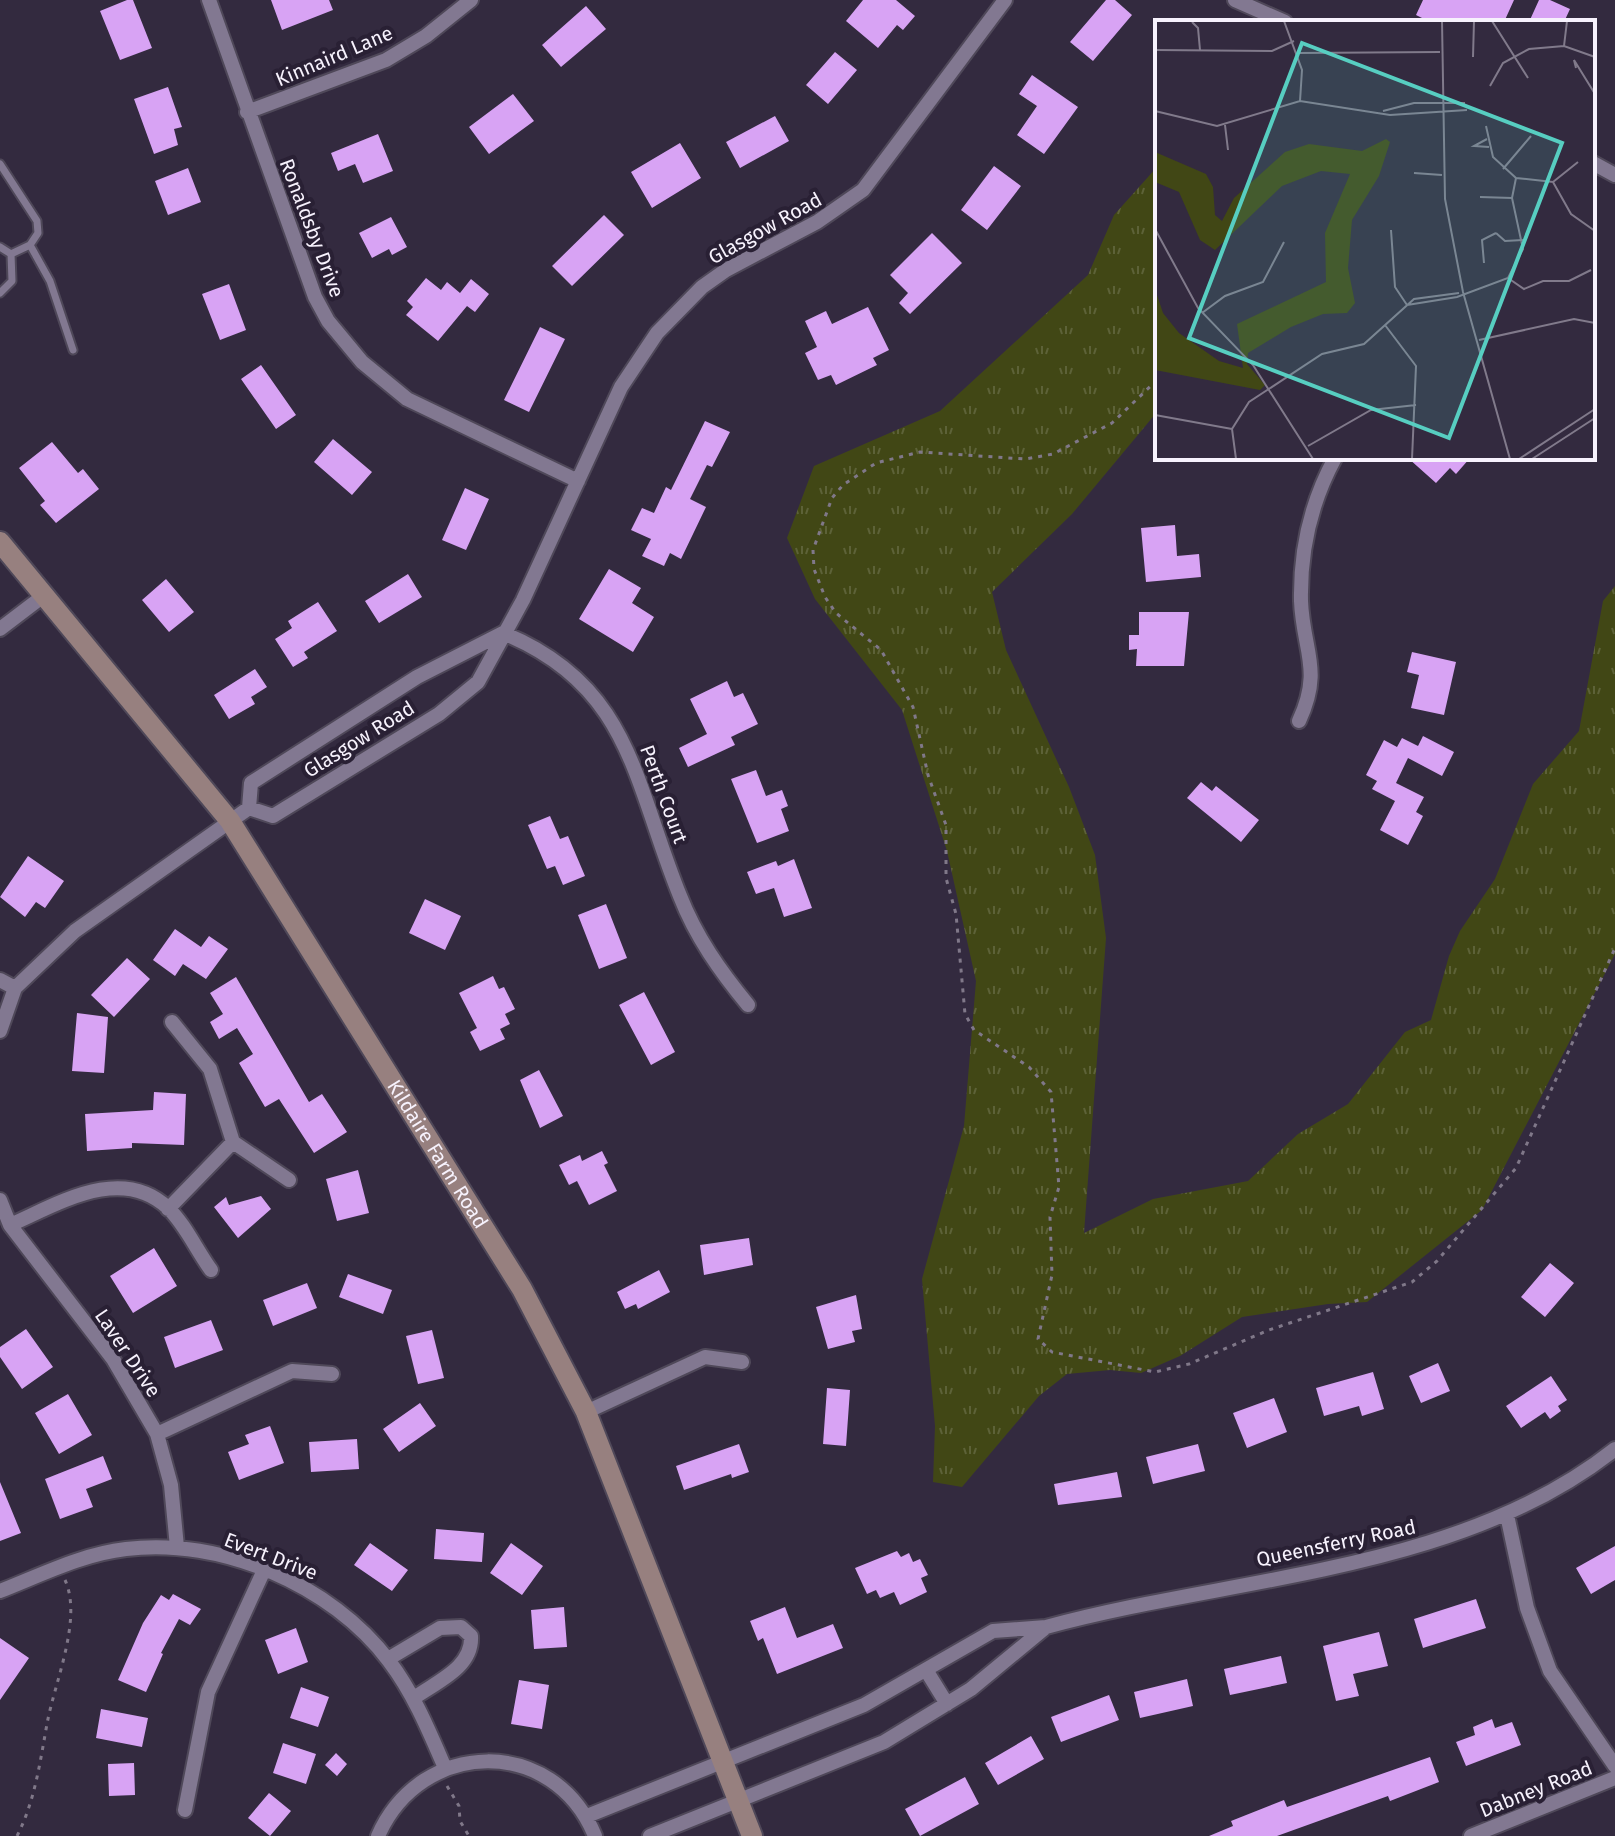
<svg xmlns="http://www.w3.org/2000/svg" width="1615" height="1836" viewBox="0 0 1615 1836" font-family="'Fira Sans',sans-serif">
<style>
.grass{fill:url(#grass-tufts)}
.building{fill:#d8a3f4}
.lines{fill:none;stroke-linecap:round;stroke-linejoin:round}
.service-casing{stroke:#4f4859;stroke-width:11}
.minor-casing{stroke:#4f4859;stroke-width:18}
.secondary-casing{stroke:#4f4859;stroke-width:24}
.path{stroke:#807889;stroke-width:3;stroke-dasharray:4 6;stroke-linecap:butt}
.service{stroke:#827891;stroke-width:7}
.minor{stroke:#827891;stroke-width:14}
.secondary{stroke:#97807f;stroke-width:20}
.labels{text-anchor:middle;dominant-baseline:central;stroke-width:8;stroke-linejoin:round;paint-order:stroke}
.street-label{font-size:20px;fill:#f7f2fd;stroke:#292034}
.inset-road{fill:none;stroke:#817a8b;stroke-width:2}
.view{fill:#57cec1;fill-opacity:0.15;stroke:#57cec1;stroke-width:4}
.inset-edge{fill:none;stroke:#f7f2fd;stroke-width:4}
</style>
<defs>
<pattern id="grass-tufts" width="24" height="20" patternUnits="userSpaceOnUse" patternTransform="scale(2)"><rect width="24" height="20" fill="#414715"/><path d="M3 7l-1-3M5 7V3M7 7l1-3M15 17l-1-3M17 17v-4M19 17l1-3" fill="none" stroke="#5d6238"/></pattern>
</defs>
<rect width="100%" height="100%" fill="#332a3f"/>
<!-- grass -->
<path class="grass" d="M1157 167V412L1072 514 992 592 1006 650 1069 787 1095 855 1106 938 1084 1233 1153 1199 1248 1181 1298 1134 1348 1104 1405 1032 1431 1020 1449 956 1460 931 1495 879 1533 784 1579 731 1603 601 1615 586V954L1482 1210 1367 1302 1328 1304 1242 1317 1180 1356 1141 1373 1110 1370 1067 1374 1039 1396 962 1487 933 1482 935 1426 922 1279 964 1126 976 981 947 851 902 710 815 599 787 538 814 466 940 411 1088 275 1114 215Z"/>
<!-- building -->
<path class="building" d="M127 0H133L152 48 120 60 100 11Z
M271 0H329L333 10 282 30Z
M863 0H896L915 16 903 30 897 25 878 48 846 21Z
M1106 0H1115L1132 15 1093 61 1070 42Z
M1423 0H1514L1504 22H1430L1416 15Z
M1539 0H1550L1570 9 1564 22H1529Z
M586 6 606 29 561 67 542 45Z
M835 52 857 70 828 104 806 85Z
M1032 75 1078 107 1044 154 1017 135 1037 106 1019 94Z
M168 87 182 127 174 129 178 145 154 154 134 99Z
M513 94 534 121 489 154 469 127Z
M775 116 789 141 740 168 726 142Z
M378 134 393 171 363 183 355 164 338 171 331 153Z
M680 143 701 178 652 208 631 172Z
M994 166 1021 186 987 230 961 210Z
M188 168 201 202 168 215 155 181Z
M604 215 624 235 572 286 552 266Z
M391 217 407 247 392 255 389 249 372 258 359 233Z
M932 233 962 263 910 314 899 303 908 293 890 275Z
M426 278 441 290 447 282 460 293 471 279 489 294 475 312 467 306 438 341 406 315 413 307 407 301Z
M229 284 246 330 220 340 202 294Z
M868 307 889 350 873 358 877 365 836 385 831 375 818 380 805 353 817 347 805 321 826 311 832 324Z
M540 327 565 339 529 412 504 400Z
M261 365 296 415 276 429 241 379Z
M705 421 730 432 712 467 707 465 690 499 706 507 681 559 670 553 664 566 642 556 651 539 631 530 642 508 654 513 666 487 671 490Z
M333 439 372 472 352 495 314 462Z
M52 442 78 473 83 469 99 489 56 523 40 505 45 501 19 468Z
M1408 458H1470L1456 474 1450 468 1436 483Z
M465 488 489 499 466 550 442 540Z
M1175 525 1177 556 1199 554 1201 577 1146 582 1141 528Z
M609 569 641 588 632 603 654 617 633 652 579 619Z
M408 574 422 597 379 623 365 601Z
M166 579 194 612 169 632 142 600Z
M318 602 337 631 304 652 308 658 293 667 275 639 292 628 288 621Z
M1139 612H1189L1184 666H1136L1137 649 1129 650V635H1139Z
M1412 652 1456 662 1444 715 1411 708 1419 675 1407 672Z
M255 669 267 687 251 697 255 704 229 719 214 695Z
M727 681 734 697 743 693 758 724 731 737 735 745 688 767 679 748 707 734 690 699Z
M1423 736 1454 752 1442 776 1408 758 1396 783 1424 797 1416 812 1423 816 1408 845 1380 830 1395 801 1372 789 1377 781 1366 775 1384 740 1397 747 1402 738 1418 746Z
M756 770 766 796 782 790 788 806 781 809 789 831 757 843 731 779Z
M1201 782 1212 791 1216 786 1259 820 1241 842 1187 798Z
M550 816 560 839 568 836 585 876 563 885 555 866 547 869 528 825Z
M28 856 64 881 45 908 36 902 25 917 0 897Z
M794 859 812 908 784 917 774 888 756 894 747 872 776 861 778 866Z
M425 899 461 916 445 950 409 933Z
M606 904 627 958 599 969 578 915Z
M175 929 201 947 209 936 228 949 206 979 183 964 175 976 153 960Z
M127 958 150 979 114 1017 91 995Z
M493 976 499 989 504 987 515 1009 505 1014 510 1024 500 1029 505 1039 480 1051 470 1032 477 1028 459 993Z
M236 977 309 1102 322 1094 347 1132 314 1153 279 1099 265 1107 239 1063 253 1054 237 1028 219 1039 210 1022 223 1014 210 993Z
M644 992 675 1052 651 1065 619 1005Z
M77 1013 108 1017 104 1073 72 1071Z
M539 1070 563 1116 540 1128 520 1080Z
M154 1092 186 1094 184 1145 132 1143V1148L87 1151 85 1114 153 1110Z
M602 1151 608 1163 604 1165 617 1191 589 1205 577 1181 569 1185 559 1165 580 1155 582 1161Z
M358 1170 369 1213 337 1221 326 1179Z
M261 1196 271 1209 238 1238 214 1207 226 1197 229 1205Z
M749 1238 753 1265 704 1275 700 1245Z
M154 1248 177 1286 133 1313 110 1276Z
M1550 1263 1574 1283 1545 1317 1521 1297Z
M659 1270 670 1292 638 1309 636 1304 625 1309 617 1292Z
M348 1274 392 1290 383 1314 339 1297Z
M307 1283 317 1308 273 1326 263 1300Z
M856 1295 862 1329 852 1331 855 1342 828 1349 816 1307Z
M211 1320 223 1350 175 1368 164 1337Z
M26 1329 53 1367 22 1389 0 1357V1347Z
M432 1330 444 1378 418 1384 406 1336Z
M1438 1363 1450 1391 1421 1403 1409 1376Z
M1373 1372 1384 1409 1362 1416 1359 1406 1324 1416 1316 1388Z
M1551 1376 1567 1400 1558 1406 1561 1411 1550 1419 1545 1412 1521 1428 1506 1406Z
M827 1388 850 1390 846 1446 823 1444Z
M68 1394 92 1435 59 1454 35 1413Z
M1274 1398 1287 1432 1247 1448 1233 1413Z
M420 1403 436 1426 399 1452 383 1429Z
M270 1426 284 1463 239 1480 228 1452 249 1444 245 1435Z
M357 1439 359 1469 311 1472 309 1442Z
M739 1444 749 1472 732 1478 731 1474 684 1490 676 1466Z
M1198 1444 1205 1471 1153 1484 1146 1457Z
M103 1456 112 1479 86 1489 93 1507 60 1519 45 1479Z
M1117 1472 1122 1497 1058 1505 1054 1484Z
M0 1482 21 1533 0 1541Z
M436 1529 484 1533 482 1562 434 1559Z
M370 1543 408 1570 392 1591 354 1565Z
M511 1543 543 1566 522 1595 490 1573Z
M1615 1546V1580L1591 1594 1576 1568Z
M897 1551 901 1557 909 1553 913 1562 920 1559 928 1575 921 1578 927 1592 900 1605 894 1592 880 1598 876 1590 867 1594 855 1568Z
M173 1594 201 1609 190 1625 179 1619 161 1653 163 1654 146 1692 118 1680 143 1623 161 1595 169 1600Z
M1476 1599 1486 1628 1423 1648 1414 1619Z
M564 1607 567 1647 534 1649 531 1610Z
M785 1607 797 1638 833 1624 843 1648 777 1674 763 1638 758 1641 750 1621Z
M296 1628 308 1662 278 1674 265 1640Z
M1379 1632 1388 1666 1353 1674 1359 1696 1336 1701 1323 1646Z
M0 1638 29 1658 0 1700Z
M1281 1656 1287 1683 1230 1695 1224 1669Z
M1187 1679 1193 1706 1140 1718 1134 1692Z
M519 1680 549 1685 542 1729 511 1724Z
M301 1687 329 1697 318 1727 290 1718Z
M1109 1695 1119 1720 1061 1742 1051 1717Z
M101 1709 148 1718 142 1747 96 1738Z
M1492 1719 1495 1728 1512 1722 1521 1745 1466 1766 1456 1742 1475 1735 1473 1727Z
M1031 1736 1044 1759 998 1785 985 1763Z
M283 1743 316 1754 306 1784 273 1773Z
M336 1753 347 1764 337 1776 325 1765Z
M1430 1757 1439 1782 1390 1801 1388 1796 1277 1836H1209L1233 1826 1231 1821 1284 1800 1287 1807Z
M134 1763 135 1795 109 1796 108 1764Z
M965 1777 979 1804 920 1836 905 1809Z
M269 1793 291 1811 270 1836 248 1818Z"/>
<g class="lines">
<!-- service casing -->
<g class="service-casing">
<path id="service" d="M0 164 37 221 38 233 30 245 11 254 0 247
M30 245 50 281 73 350
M0 293 12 281 11 254"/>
</g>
<!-- minor casing -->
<g class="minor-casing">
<path id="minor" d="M209 0 315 297 328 321 362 362 407 399 578 481
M1235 0 1285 22
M247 112 386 60 426 36 471 0
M1593 163 1615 175
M0 629 42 597
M503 633C631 685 634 783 680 896 696 937 720 971 748 1005
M1299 721C1323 669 1303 651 1301 601 1300 550 1311 502 1335 458
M249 808 273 816 439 714 478 682 523 600 621 387 657 333 702 287 726 270 817 222 863 190 1005 0
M0 980 15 988
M0 1031 15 988 75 931 249 808 251 783 417 677 503 633
M233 1142 289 1180
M0 1200 10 1225 113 1359 157 1434 171 1485 177 1547
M168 1209 233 1142 210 1069 172 1022
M10 1225C58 1204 121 1164 168 1208 185 1224 197 1251 211 1270
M586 1412 705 1357 742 1362
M157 1434 292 1371 332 1374
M1507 1515 1527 1608 1550 1671 1615 1766
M0 1591C41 1575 82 1554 126 1549 221 1537 332 1585 389 1661 414 1694 429 1731 445 1768
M388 1659 440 1628 461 1627 471 1636C473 1667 438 1681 414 1698
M926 1670 947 1704
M185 1810 208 1692 264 1570
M587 1816 864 1705 993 1631 1046 1627C1232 1576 1459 1573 1615 1449
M378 1836C421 1738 554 1735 595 1836
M650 1836 884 1742 971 1689 1046 1627
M1471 1836 1615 1778"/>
</g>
<!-- secondary casing -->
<g class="secondary-casing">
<g id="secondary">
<path id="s1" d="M0 542 230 821 522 1289 586 1412 752 1836"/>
</g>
</g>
<!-- path -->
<path class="path" d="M1157 380 1112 423 1053 454 1025 459 920 452 876 463 843 485 832 498 813 550 814 569 825 597 836 613 881 650 913 707 928 775 946 825V878L956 914 965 1014 974 1030 1029 1067 1051 1092 1059 1187 1050 1217 1052 1275 1038 1339 1052 1352 1155 1372 1189 1364 1269 1330 1412 1282 1437 1261 1516 1168 1615 948
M447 1786 459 1806 460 1821 469 1836
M17 1836C35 1801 40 1762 47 1724 54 1684 83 1619 65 1580"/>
<!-- service -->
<use href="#service" class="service"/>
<!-- minor -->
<use href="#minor" class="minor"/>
<!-- secondary -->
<use href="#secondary" class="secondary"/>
</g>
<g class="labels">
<!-- street labels -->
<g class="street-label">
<text transform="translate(334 56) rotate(-23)">Kinnaird Lane</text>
<text transform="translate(312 228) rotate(69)">Ronaldsby Drive</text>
<text transform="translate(765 228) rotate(-29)">Glasgow Road</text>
<text transform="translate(359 739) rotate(-32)">Glasgow Road</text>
<text transform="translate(664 794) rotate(70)">Perth Court</text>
<text stroke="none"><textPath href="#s1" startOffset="754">Kildaire Farm Road</textPath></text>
<text transform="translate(128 1353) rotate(56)">Laver Drive</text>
<text transform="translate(1336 1543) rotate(-12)">Queensferry Road</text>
<text transform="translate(271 1556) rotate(21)">Evert Drive</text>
<text transform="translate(1536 1789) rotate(-22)">Dabney Road</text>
</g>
</g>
<!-- overview -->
<g transform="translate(1155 20)">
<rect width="440" height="440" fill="#332a3f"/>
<path d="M231 119 235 122 224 156 197 200 193 248 200 283 192 293 168 294 136 307 93 333 92 344 110 365 105 370 0 350V269L8 293 24 313 64 341 88 348 82 304 171 262 170 213 195 154 166 151 127 166 60 230 45 220 24 172 0 162V132L51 154 58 167 60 195 67 201 79 178 130 132 154 124 207 131Z" fill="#414715"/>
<path class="inset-road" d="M129 1 147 50 145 81M287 1 290 179 308 272 355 439M337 1 373 58M37 2 43 8 45 30M409 26 412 1M0 30 117 31 139 21M143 33 285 32M318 37 319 1M421 48 419 40 440 74M335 66 348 43 374 29 409 26 440 37M0 91 62 106 145 81 235 95 312 90M228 91 259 83H310M70 105 73 130M331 106 338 137 361 158 398 162 423 142M332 119 319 126 334 127M348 149 376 116M259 153 287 155M398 162 416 194 440 211M325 177 357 178M0 209 43 288 98 345 158 439M236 210 240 267 252 285M341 213 350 221 368 220M329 243 327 220 341 213M353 258 369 269 388 261H414L436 250M252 285 302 277 353 258 368 229 357 178 361 158M47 293 70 276 108 262 129 222M230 305 261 346 257 439M324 320 419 299 440 303M0 395 77 409M153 426 216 390 261 385M81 439 77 409 94 382 167 334 209 324 259 279 304 273M364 439 440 389M377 439 440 398"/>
<path class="view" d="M147 23 407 123 294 418 34 318Z"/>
<rect width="440" height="440" class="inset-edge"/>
</g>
</svg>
